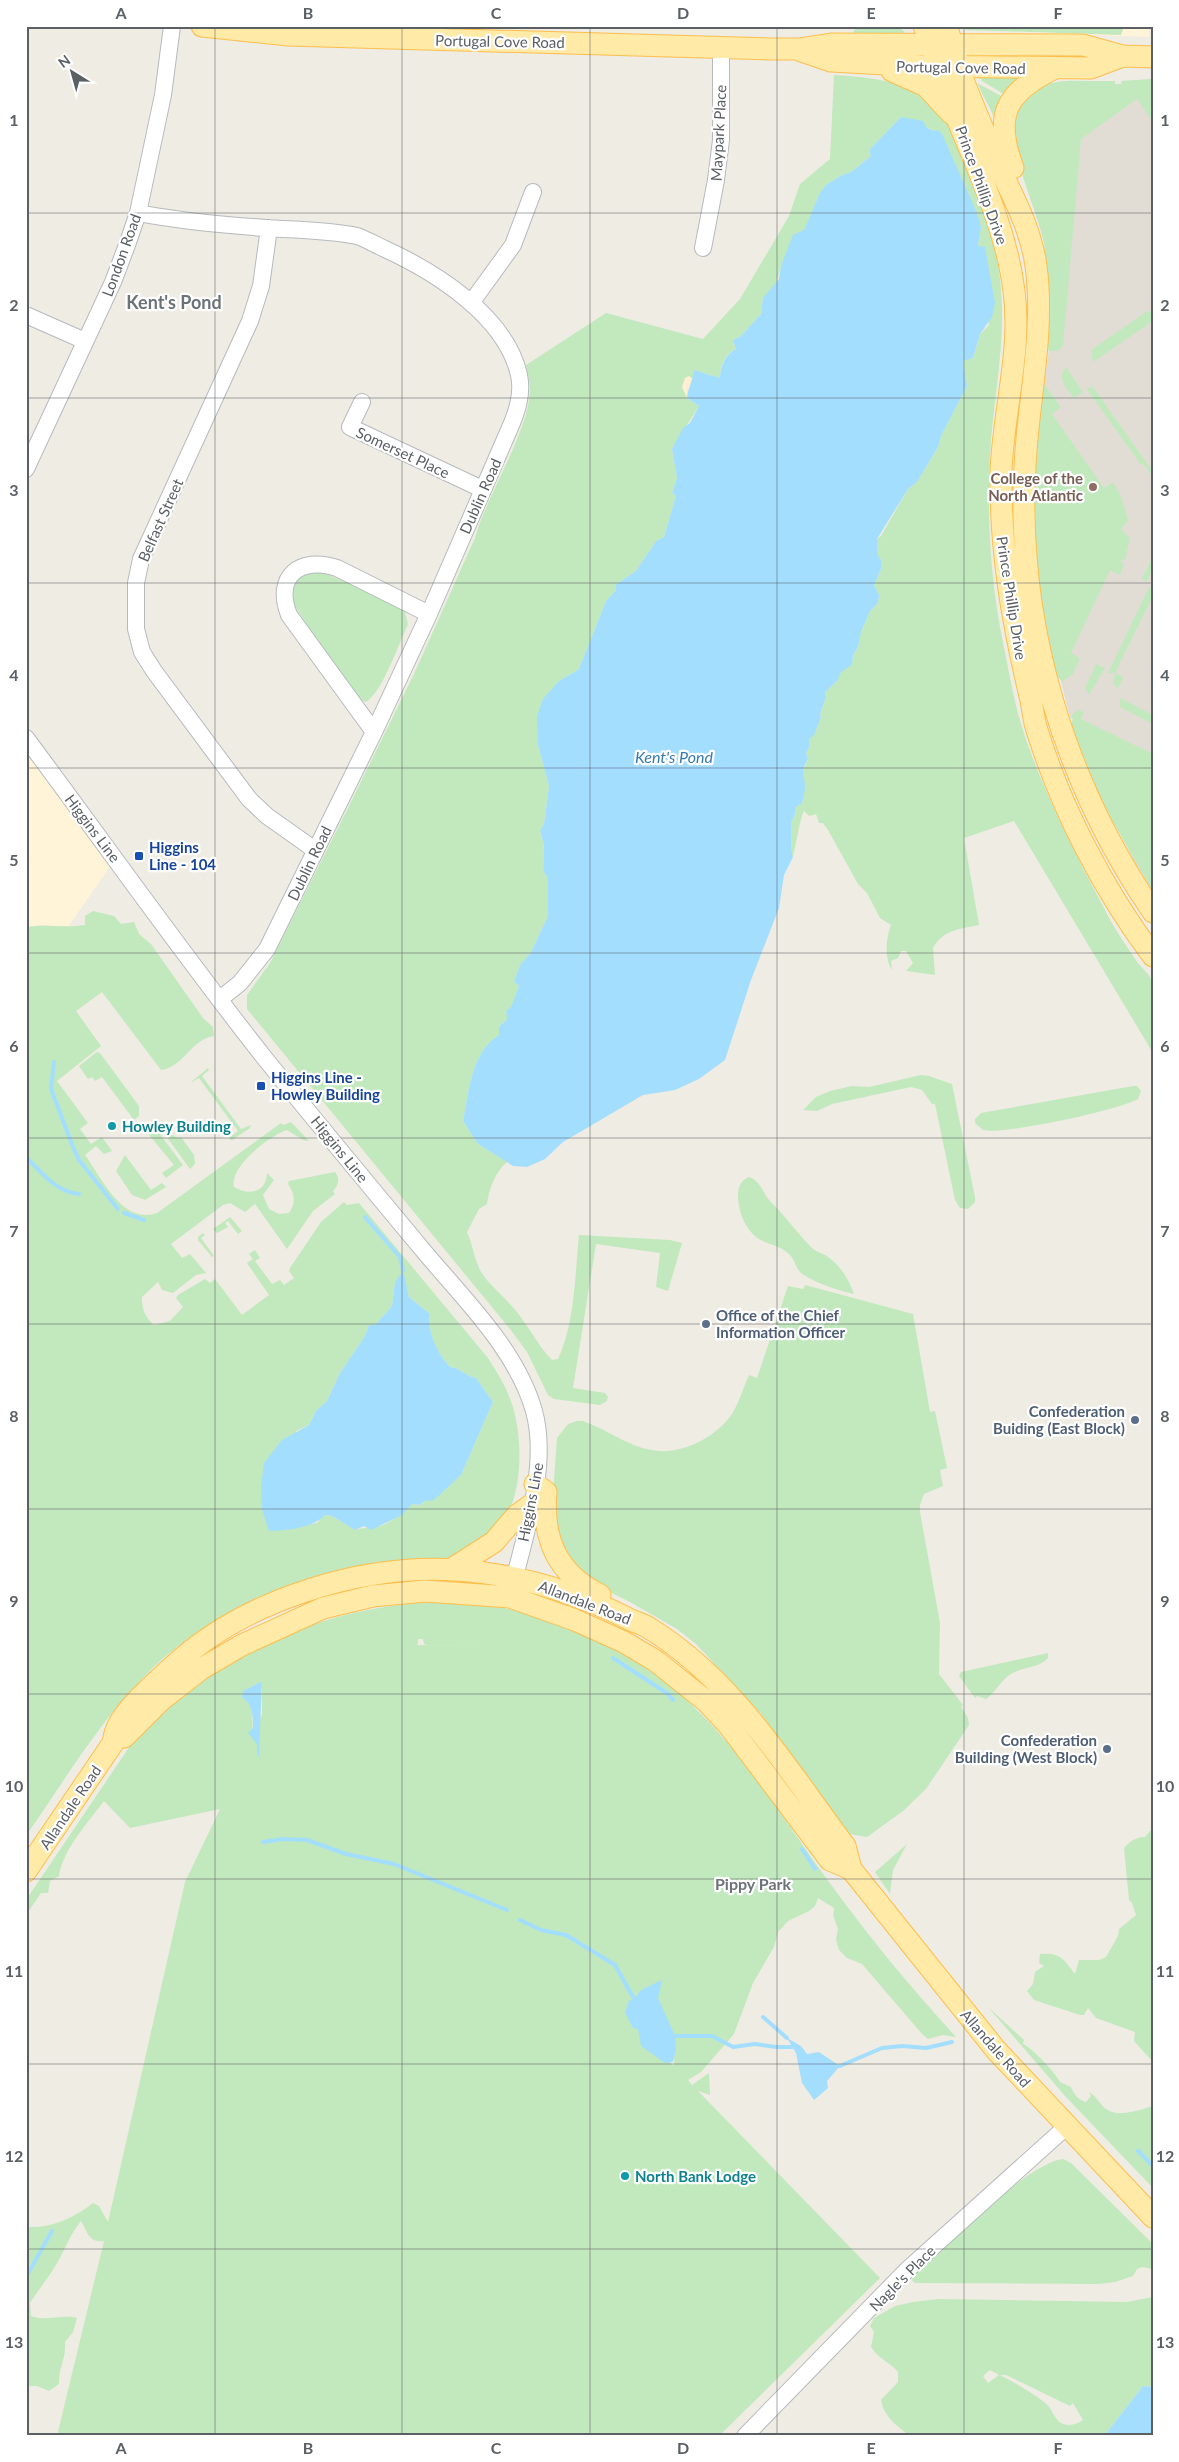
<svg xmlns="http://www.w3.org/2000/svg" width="1179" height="2462" viewBox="0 0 1179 2462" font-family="Lato,sans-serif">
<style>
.commercial{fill:#fff3d8}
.education{fill:#e2ddd4}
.green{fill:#c1e9bd;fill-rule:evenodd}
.sand{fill:#feefd0}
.water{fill:#a3deff}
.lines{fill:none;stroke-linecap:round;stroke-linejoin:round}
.stream{stroke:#a3deff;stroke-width:4}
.minor-casing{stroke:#b6babe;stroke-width:18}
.major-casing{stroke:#febe4d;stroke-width:23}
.minor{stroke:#fff;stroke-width:16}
.major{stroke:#ffeaa8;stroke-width:21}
.grid{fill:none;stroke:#5b6065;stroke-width:1;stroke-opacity:0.55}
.education-dot{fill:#8d6e63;stroke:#fff;stroke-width:2}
.transit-dot{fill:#1a4fb4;stroke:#fff;stroke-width:2}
.culture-dot{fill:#0f9aa8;stroke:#fff;stroke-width:2}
.service-dot{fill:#5c6f8a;stroke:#fff;stroke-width:2}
.labels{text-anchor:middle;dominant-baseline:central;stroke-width:4.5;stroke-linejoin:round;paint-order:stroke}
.street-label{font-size:15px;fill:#5b6065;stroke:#fff}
.education-label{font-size:15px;font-weight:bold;fill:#785e54;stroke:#fff;text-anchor:end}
.transit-label{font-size:15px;font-weight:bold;fill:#164399;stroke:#fff;text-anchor:start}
.culture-label{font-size:15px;font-weight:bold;fill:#0d838f;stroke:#fff;text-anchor:start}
.service-label{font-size:15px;font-weight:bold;fill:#4e5e75;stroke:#fff;text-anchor:end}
.water-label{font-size:16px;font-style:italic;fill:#347bb2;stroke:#fff}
.neighbourhood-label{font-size:16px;font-weight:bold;fill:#6c7377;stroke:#fff}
.quarter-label{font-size:18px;font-weight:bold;fill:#6c7377;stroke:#fff}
.neatline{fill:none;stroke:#5b6065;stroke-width:2}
.grid-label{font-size:16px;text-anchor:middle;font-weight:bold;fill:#5b6065}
</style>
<rect width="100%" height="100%" fill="#efece3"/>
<!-- commercial -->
<path class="commercial" d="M959 26H1149V37L967 30Z
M26 738 116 858 68 927 38 925 26 932Z"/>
<!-- education -->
<path class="education" d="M1153 79V891L1133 860 1071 725 1073 719 1070 717 1060 678 1055 674 1044 384 1049 349 1047 346 1048 288 1044 242 1027 186 1063 81H1115V84H1121L1122 81Z"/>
<!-- green -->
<path class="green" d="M858 26H897L905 32 903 35H855L853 32Z
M959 26 1118 27 1124 26 1121 35 967 30Z
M834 75C879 78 925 82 950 126 957 139 961 154 966 167 982 207 998 247 1001 289 1006 345 993 399 990 455 987 512 990 571 1000 627 1006 656 1011 686 1018 714 1038 783 1073 849 1106 912 1115 930 1127 947 1138 963 1142 968 1150 975 1152 981 1156 989 1153 1040 1153 1053L1014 821 964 838 979 925C959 929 943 930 933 948L935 975 906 971 913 963 906 951H901L898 958 891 961 892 970C884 957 886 938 891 925L880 918 867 893 858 884 828 830 823 823H819L816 814 809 816 804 811C801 814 795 849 793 857 791 855 791 828 791 824 792 817 796 816 795 808L802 803 805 786 801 776 808 759 806 753 809 748V739L821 717 820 714 826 697 825 692 837 681 840 672 852 664 853 655 858 647 861 632 870 611 878 603 879 595 874 585 881 569 877 554V539L881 536 908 489 917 482 938 447 941 436 967 386 963 361 973 358 980 334 989 325 978 246 981 227 935 131 901 117 869 150 871 156 851 172 842 175 826 185 820 193 804 231 781 266 776 285 763 298 761 314 741 336 733 340 736 349C725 353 720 367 720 378L694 370 693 379 689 376 687 398 699 406 672 449 677 478 672 493 676 496 664 537 656 541 636 571 615 585 616 590 606 601 579 669 559 681 538 745 549 786 544 824 540 832 544 845 543 871 548 878V916L530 954 520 966 514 982 519 986 507 1019 499 1027V1035C471 1052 469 1092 463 1121L478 1144 507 1162C495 1172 489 1189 487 1204L479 1209 467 1232C473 1245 474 1259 481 1272 488 1283 499 1292 507 1301 525 1318 536 1344 552 1360L558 1359C575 1323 575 1274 579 1235L670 1240 682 1243 668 1291 656 1287 660 1253 596 1244 573 1388 605 1393 608 1397 607 1401 600 1405 554 1399 548 1395 527 1352 510 1329 247 1009V995L270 963 345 814 414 674 475 538C487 493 530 431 530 388 530 381 527 372 526 365L606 313 703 339 740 299 789 216 800 184 830 159Z
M1026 76 1007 96 982 81 980 77Z
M1153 79V122L1137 99 1081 139 1063 346 1058 351H1049L1047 346C1048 311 1050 277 1044 243 1038 206 991 124 1027 95 1053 74 1084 83 1115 81V84H1121L1122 81Z
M977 83 1005 98 997 123Z
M1151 311 1153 312V321L1093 362 1091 350 1146 312Z
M1066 367 1083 392 1074 398C1067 389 1056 378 1066 367Z
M1044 384 1061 407 1052 414 1104 488 1113 482C1121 495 1125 506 1128 521L1121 529 1130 538 1125 560 1122 559 1121 562 1124 564 1120 575 1110 570 1071 653 1080 658 1073 674 1063 681C1035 671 1034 492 1035 459 1036 434 1041 409 1044 384Z
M1093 387 1153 472V476L1143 464 1141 465 1086 388Z
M1153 556V567L1147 582 1142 579Z
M323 572 404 609 408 624C399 643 382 693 366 702L360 700 353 694 294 605C289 578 299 574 323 572Z
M1149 587 1153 588V596L1115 673 1123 677 1118 689 1113 684 1115 673H1108Z
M1096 664 1105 668 1089 695 1085 688Z
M1120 698 1153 715V724L1120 707Z
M1078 710 1084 712 1081 719 1153 754V891L1104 807 1091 778 1071 725 1073 719 1070 717Z
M93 911 114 916 121 924 134 922 139 934 151 944 203 1018 213 1027 214 1036C191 1039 184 1067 161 1070L102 992 76 1011 101 1046 57 1081 88 1123 80 1129 91 1144 102 1137 112 1151 104 1154 96 1146 85 1155C102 1178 122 1225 157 1213L281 1123 283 1125 291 1122 309 1141 303 1140 287 1130C269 1136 229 1167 234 1187 249 1196 266 1193 267 1173L274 1180 263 1195 269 1209 279 1214 289 1213C296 1203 295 1194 288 1184L289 1181 335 1172C340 1178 339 1185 333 1191L335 1194 313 1211 287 1249 255 1204 245 1212 230 1203 223 1205 171 1244 182 1258 190 1254 206 1273 196 1275 173 1293 162 1290 158 1282 142 1297C142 1309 144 1316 154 1325L170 1321 183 1307 176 1298 178 1295 205 1279 210 1283 215 1279 242 1315 269 1295 247 1263 253 1259 249 1254 255 1250 260 1258 255 1261 272 1284 280 1280 284 1285 294 1278 289 1271 290 1268 321 1222 344 1202 347 1205 359 1203 488 1358C496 1371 505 1384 510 1399 524 1433 525 1505 495 1531 484 1540 467 1550 455 1556 449 1559 439 1558 432 1559 411 1560 391 1562 370 1565 311 1573 254 1596 204 1628 126 1676 77 1762 26 1836V932L28 927C47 924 65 928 85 925V916ZM395 1283 406 1284 409 1297 430 1314C427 1333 437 1353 450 1367 461 1368 465 1376 476 1378L493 1402 461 1475 420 1505 412 1504C405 1511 388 1525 379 1526 370 1528 364 1527 355 1530L332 1516 324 1515 317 1523 295 1527 296 1431 309 1425 316 1411 327 1401 340 1373 365 1336 369 1325H375L392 1306Z
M97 1052 100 1053 139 1106V1116L134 1120 102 1077 95 1081 92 1077 88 1079 79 1066Z
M208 1068 209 1070 202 1076 241 1129 251 1125 250 1128 232 1140H230V1137L238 1131 199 1078 190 1083Z
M921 1075 929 1076 952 1084 975 1197V1202L968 1209 960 1208 955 1200 935 1104H932L922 1090 911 1087 832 1104 817 1111 803 1110 816 1097 830 1091 852 1086 869 1087Z
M1133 1086H1137L1141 1091 1138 1099C1119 1110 1003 1135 983 1130L975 1123V1119L981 1113Z
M151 1126 156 1129 183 1165 166 1178 162 1173 174 1165 145 1130Z
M170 1134 178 1138 181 1137 194 1155 195 1164 190 1169 166 1136Z
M125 1155 151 1190 162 1183 166 1187 145 1200 132 1195 116 1171Z
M749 1177C761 1181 763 1194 771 1202 785 1216 796 1231 809 1245 814 1251 819 1252 825 1255 840 1264 848 1278 854 1294 837 1290 820 1285 804 1275 795 1270 796 1260 789 1254 783 1248 773 1245 765 1242 747 1235 738 1213 738 1195 738 1187 741 1180 749 1177Z
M230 1217 242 1231 238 1234 228 1221 225 1223 228 1227 217 1233 213 1229Z
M203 1233 205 1235 201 1238 214 1256 212 1257 198 1240V1237Z
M805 1285 913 1314 930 1412 935 1411 947 1468 940 1470 943 1486 924 1494 920 1505V1512L940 1623 939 1674 963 1705 961 1707 968 1718 969 1725 926 1789 903 1811 867 1837 849 1834 761 1714 696 1644 677 1629 630 1602 591 1583 560 1548 552 1508 557 1438 568 1424 577 1421H583C606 1429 628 1446 651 1450 679 1456 716 1438 732 1414 739 1403 743 1388 749 1375L757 1378 788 1286 803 1289Z
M433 1602C445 1602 458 1601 471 1603 548 1610 638 1652 693 1706 746 1757 786 1823 829 1882 869 1937 911 1988 956 2037L943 2035 928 2039 922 2034 862 1964 847 1958 839 1950 836 1939 838 1929 833 1915 834 1908 818 1898 815 1906 809 1911 788 1921 778 1932 774 1947 753 1983 734 2034 701 2072 688 2080 692 2085 709 2073 710 2095 698 2091 880 2278 719 2436H57L104 2241C88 2243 88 2232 81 2221 70 2234 66 2248 57 2263 49 2277 39 2289 30 2303L31 2316C46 2322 61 2314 77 2318L73 2332 65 2342C66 2361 59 2365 59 2384L49 2391 37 2386H26V2227C52 2228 72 2219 93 2203L99 2206 108 2222 185 1882 220 1809 130 1828 104 1801C89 1821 62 1851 59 1876L50 1881 48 1893H41L26 1915V1900L136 1737C215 1654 319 1608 433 1602ZM418 1639H423L424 1644 427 1645 496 1646 416 1645 418 1644ZM262 1681V1714L253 1739 252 1710 243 1691ZM668 2023 675 2036 674 2066 661 2053Z
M1048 1653V1658C1040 1668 1022 1667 1011 1674 1000 1681 995 1693 986 1699L977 1696 975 1698 959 1676 961 1672Z
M1150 1831H1153V2062L1134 2041 1135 2032 1096 2018 1088 2008 1084 2015H1080L1034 2000 1027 1991 1033 1984 1035 1972 1044 1966 1039 1963 1040 1954C1061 1952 1064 1960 1075 1974L1079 1960H1099L1106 1957 1118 1936 1119 1929 1136 1915 1132 1903 1129 1900 1124 1848C1130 1842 1135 1837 1145 1837Z
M907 1844 893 1870 890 1894 875 1872Z
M988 2007 1024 2040 1023 2044C1031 2047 1056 2073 1060 2082L1071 2087C1074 2094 1078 2100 1086 2102L1091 2096 1089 2092C1097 2096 1099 2104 1106 2109 1119 2118 1139 2110 1153 2106V2188L1066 2097Z
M1063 2159 1071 2163 1153 2244V2269L1142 2267 1137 2269 1133 2276 1115 2282 1099 2284 915 2283 912 2280 913 2275C941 2249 1029 2162 1063 2159Z
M1153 2297V2387L1143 2386 1104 2436H910C897 2426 884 2417 881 2400L898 2382V2372C889 2361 879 2360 871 2347L874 2332 870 2326 874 2318 895 2306 913 2302 939 2299 1127 2302ZM990 2370 999 2375 988 2383 983 2376ZM1000 2375H1006L1070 2406 1073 2403 1083 2420C1077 2424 1069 2427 1061 2423 1053 2418 1052 2407 1044 2402 1030 2391 1015 2383 1000 2375Z"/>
<!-- sand -->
<path class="sand" d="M689 376 693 379 688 388 687 398 682 387 685 378Z"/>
<!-- water -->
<path class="water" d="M901 117 923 121 927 128 935 131 938 130 942 134 977 213 981 227 978 246 985 247 995 303 992 317 980 334 973 358 963 361 967 386 941 436 938 447 917 482 908 489 877 539V554L881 560V569L874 585 879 595 878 603 870 611 861 632 858 647 853 655 852 665 841 672 837 681 825 692 826 697 820 714 821 717 814 735 809 739V748L806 753 808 759C800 773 804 773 805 786 805 791 803 798 802 803L795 808C796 816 792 818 791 824 791 828 791 855 793 857L784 875 779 908 751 980 725 1060 699 1079 675 1090 643 1095 563 1142 545 1159 527 1167 513 1166 478 1144 463 1121C469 1092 471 1052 499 1035V1027L507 1019 506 1011 511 1007 519 986 514 982 520 965 530 954 548 916V878L543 871 544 845 540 831 544 824 549 786 538 745 537 716 543 699 559 681 579 669 606 601 616 590 615 585 636 571 656 541 664 537 676 496 672 493 677 478 672 449 683 428 690 423 699 406 687 398C688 388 693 380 694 370L720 378C720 367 726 353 736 349L733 340 741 336 761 314 763 298 779 279 781 266 793 235 804 230 820 193 826 185 842 175 851 172 871 156 869 150Z
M403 1270 409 1297 430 1314C427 1332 437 1353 450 1367 461 1368 465 1376 476 1378L493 1402 461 1475 434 1500 425 1501 420 1505 412 1504 402 1515 371 1530 364 1526 355 1530 332 1516 325 1515C311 1529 288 1530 269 1531L262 1509 261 1487 264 1463 282 1440 309 1425 316 1411 327 1401 340 1373 365 1336 369 1325H375L392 1306 395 1283Z
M262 1681 259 1753 260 1760 257 1752V1744L248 1733 253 1728C253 1715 253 1705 242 1697L243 1691Z
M662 1980 658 1998 675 2036 676 2049 673 2062 665 2063 641 2046 638 2029 633 2028 625 2013 629 2001 634 1999 641 1990Z
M787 2038 801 2046 807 2054 819 2052 840 2066 827 2081 828 2088 814 2100 802 2083 796 2053Z
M1143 2386 1153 2387V2436H1104Z"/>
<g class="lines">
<!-- stream -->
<path class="stream" d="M54 1062 51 1089 73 1147 79 1160 118 1209
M26 1157C42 1173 56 1192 79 1194
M124 1213 144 1220
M365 1217 400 1257 403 1270
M613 1658 668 1694 673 1700
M263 1842 283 1839 307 1840 346 1854 394 1864 507 1910
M802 1849 815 1869
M520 1920 541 1930 566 1935 615 1965 634 1999
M763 2017 787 2038
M675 2036H712L733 2047 755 2044 776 2047H792
M840 2066 882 2048 902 2046 926 2048 952 2042
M1138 2151 1153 2166
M26 2277 52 2231"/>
<!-- minor casing -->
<g class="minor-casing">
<path id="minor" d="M138 213C180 221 223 225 266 228 296 230 327 230 357 236 366 239 376 245 385 249 435 272 506 316 519 375 523 394 517 412 509 430L429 614 374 732 267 949 240 983 220 999
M269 228 261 286 250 321 141 559 136 583V629L142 652 154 671 249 799 267 816 315 850
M703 248 716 180 721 140V48
M471 303 513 245 533 192
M26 315 85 341
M362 402 350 427 482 489
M26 469 113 282 127 245 138 213 163 95 172 26
M374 732 289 615C274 576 300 556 337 568L429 614
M26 738C105 844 181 952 263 1056 317 1123 372 1189 427 1255 466 1301 517 1351 534 1411 549 1465 525 1534 512 1588
M745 2436 906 2271 1066 2127"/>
</g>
<!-- major casing -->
<g class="major-casing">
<path id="major" d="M202 26 288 35 772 49H799L831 44 1083 45 1123 56 1153 57
M924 26C937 60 948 94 961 128 983 181 1007 234 1014 291 1022 351 1003 412 1001 472 1000 550 1012 621 1030 696 1033 707 1033 719 1037 730 1061 808 1104 891 1153 956
M946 26C953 44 957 62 963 80 971 101 981 123 989 145 1006 185 1030 222 1036 266 1045 332 1028 401 1025 466 1016 624 1064 782 1153 912
M799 50 831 61 923 66 1091 68 1123 56
M892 71 926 86 951 113
M1013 168C994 117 1004 93 1053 69
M535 1484 546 1492C542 1539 557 1574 600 1595
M450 1570 494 1542 517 1515 531 1505
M124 1737 160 1701 201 1669 242 1645 323 1608 373 1596 425 1591 510 1597 575 1620 624 1642 656 1661 706 1701 730 1727 830 1860 851 1869
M26 1871 113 1743C114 1737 115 1731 118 1726 128 1706 154 1684 170 1669 241 1601 359 1564 457 1570 515 1574 573 1591 625 1617 633 1622 642 1623 649 1628 732 1679 784 1764 841 1841L845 1846 851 1869 996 2050 1153 2217"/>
</g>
<!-- minor -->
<use href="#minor" class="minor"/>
<!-- major -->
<use href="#major" class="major"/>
</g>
<!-- grid -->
<path class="grid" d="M215 26V2436M402 26V2436M590 26V2436M777 26V2436M964 26V2436M26 213H1153M26 398H1153M26 583H1153M26 768H1153M26 953H1153M26 1138H1153M26 1324H1153M26 1509H1153M26 1694H1153M26 1879H1153M26 2064H1153M26 2249H1153"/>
<!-- markers -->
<circle class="education-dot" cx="1093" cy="487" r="5"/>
<g class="transit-dot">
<rect x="134" y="851" width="10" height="10" rx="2.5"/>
<rect x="256" y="1081" width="10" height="10" rx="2.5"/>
</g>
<g class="culture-dot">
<circle cx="112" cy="1126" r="5"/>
<circle cx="625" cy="2176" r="5"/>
</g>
<g class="service-dot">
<circle cx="706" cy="1324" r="5"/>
<circle cx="1135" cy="1420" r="5"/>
<circle cx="1107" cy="1749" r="5"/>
</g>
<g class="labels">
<!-- street labels -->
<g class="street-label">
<text transform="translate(500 41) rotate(1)">Portugal Cove Road</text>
<text transform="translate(961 67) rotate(1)">Portugal Cove Road</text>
<text transform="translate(718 133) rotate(-87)">Maypark Place</text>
<text transform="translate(982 185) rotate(70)">Prince Phillip Drive</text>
<text transform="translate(121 255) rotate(-70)">London Road</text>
<text transform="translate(403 452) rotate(25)">Somerset Place</text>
<text transform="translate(480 496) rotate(-66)">Dublin Road</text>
<text transform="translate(160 520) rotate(-66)">Belfast Street</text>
<text transform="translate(1012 598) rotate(81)">Prince Phillip Drive</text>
<text transform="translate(93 828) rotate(53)">Higgins Line</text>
<text transform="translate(309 863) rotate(-64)">Dublin Road</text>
<text transform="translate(340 1149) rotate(51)">Higgins Line</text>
<text transform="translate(530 1502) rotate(-79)">Higgins Line</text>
<text transform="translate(585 1602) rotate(21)">Allandale Road</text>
<text transform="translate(70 1807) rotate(-56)">Allandale Road</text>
<text transform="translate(996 2048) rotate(49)">Allandale Road</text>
<text transform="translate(902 2278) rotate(-45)">Nagle's Place</text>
</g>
<!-- education labels -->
<g class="education-label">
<text x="1083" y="478">College of the<tspan x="1083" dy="17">North Atlantic</tspan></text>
</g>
<!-- transit labels -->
<g class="transit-label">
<text x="149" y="847">Higgins<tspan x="149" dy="17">Line - 104</tspan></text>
<text x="271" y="1077">Higgins Line -<tspan x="271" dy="17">Howley Building</tspan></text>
</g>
<!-- culture labels -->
<g class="culture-label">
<text x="122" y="1126">Howley Building</text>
<text x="635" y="2176">North Bank Lodge</text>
</g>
<!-- service labels -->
<g class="service-label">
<text x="716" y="1315" text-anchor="start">Office of the Chief<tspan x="716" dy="17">Information Officer</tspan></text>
<text x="1125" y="1411">Confederation<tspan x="1125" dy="17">Buiding (East Block)</tspan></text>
<text x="1097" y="1740">Confederation<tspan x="1097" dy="17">Building (West Block)</tspan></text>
</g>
<!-- water labels -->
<g class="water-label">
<text x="674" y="756">Kent's Pond</text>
</g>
<!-- neighbourhood labels -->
<g class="neighbourhood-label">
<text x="753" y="1883">Pippy Park</text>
</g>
<!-- quarter labels -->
<g class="quarter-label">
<text x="174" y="302">Kent's Pond</text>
</g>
</g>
<!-- border -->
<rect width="1179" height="2462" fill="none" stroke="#ffffff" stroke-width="55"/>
<!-- north arrow -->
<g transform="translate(72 72) rotate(323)" stroke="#ffffff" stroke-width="4" paint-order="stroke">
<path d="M0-4L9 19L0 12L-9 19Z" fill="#5b6065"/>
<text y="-8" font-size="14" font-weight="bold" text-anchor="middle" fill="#5b6065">N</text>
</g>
<rect x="28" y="28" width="1124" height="2406" class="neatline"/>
<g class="grid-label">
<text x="121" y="19">A</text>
<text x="308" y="19">B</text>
<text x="496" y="19">C</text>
<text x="683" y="19">D</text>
<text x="871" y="19">E</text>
<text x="1058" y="19">F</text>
<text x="14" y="126">1</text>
<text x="1165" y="126">1</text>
<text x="14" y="311">2</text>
<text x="1165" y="311">2</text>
<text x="14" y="496">3</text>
<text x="1165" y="496">3</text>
<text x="14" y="681">4</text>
<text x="1165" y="681">4</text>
<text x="14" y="866">5</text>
<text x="1165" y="866">5</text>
<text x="14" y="1052">6</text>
<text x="1165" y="1052">6</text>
<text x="14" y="1237">7</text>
<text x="1165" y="1237">7</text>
<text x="14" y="1422">8</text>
<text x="1165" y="1422">8</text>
<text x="14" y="1607">9</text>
<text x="1165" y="1607">9</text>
<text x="14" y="1792">10</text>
<text x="1165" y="1792">10</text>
<text x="14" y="1977">11</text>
<text x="1165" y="1977">11</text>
<text x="14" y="2162">12</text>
<text x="1165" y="2162">12</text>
<text x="14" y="2348">13</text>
<text x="1165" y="2348">13</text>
<text x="121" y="2454">A</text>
<text x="308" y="2454">B</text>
<text x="496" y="2454">C</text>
<text x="683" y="2454">D</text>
<text x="871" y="2454">E</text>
<text x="1058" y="2454">F</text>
</g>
</svg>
